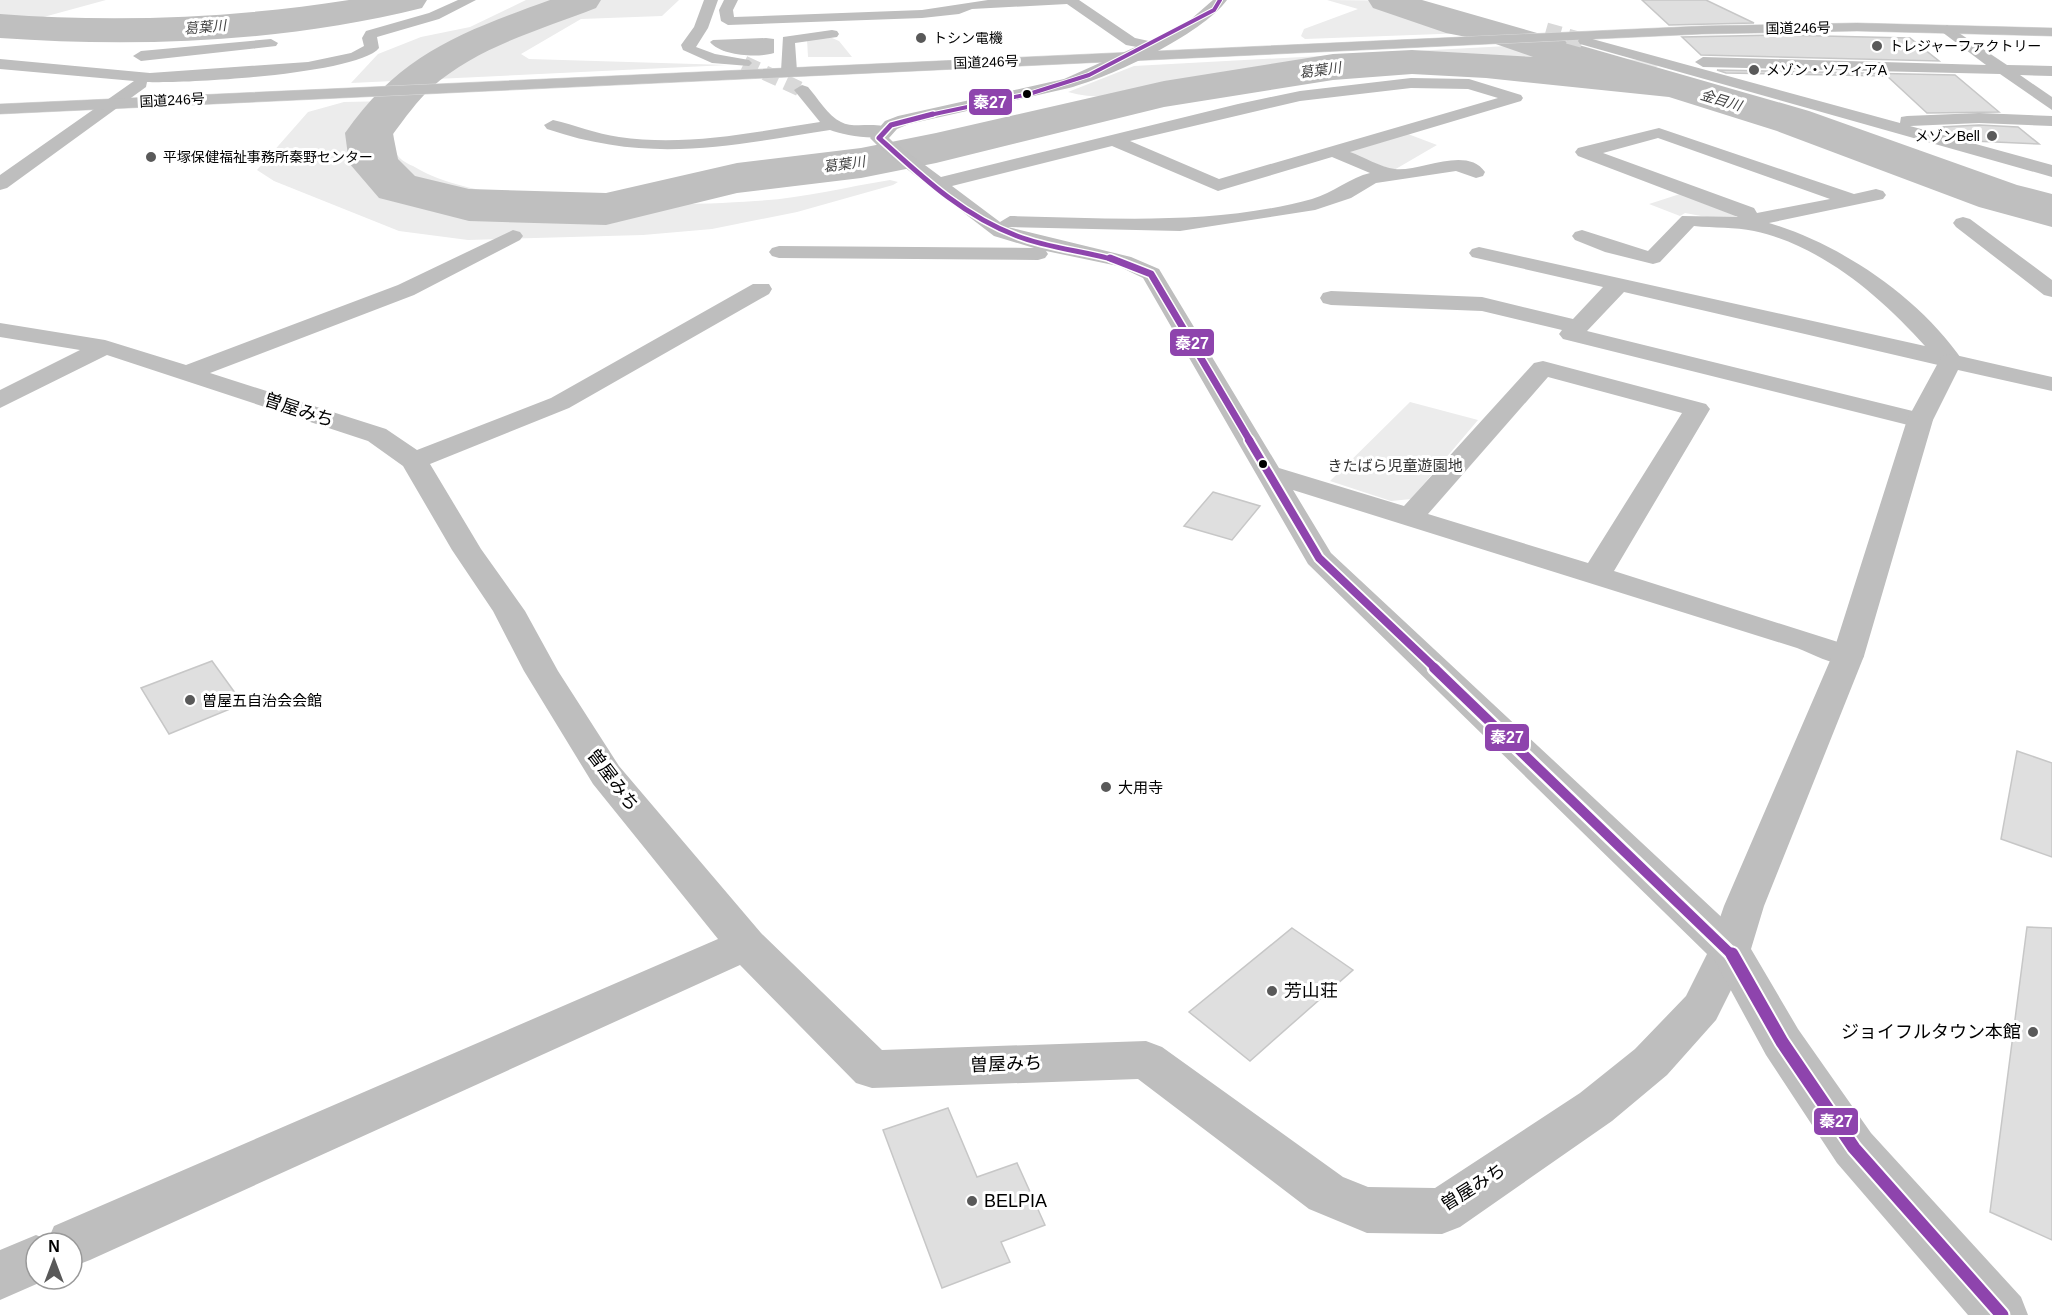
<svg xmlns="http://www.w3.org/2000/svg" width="2052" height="1315" viewBox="0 0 2052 1315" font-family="Helvetica,'Noto Sans JP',sans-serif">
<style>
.green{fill:#ececec}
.water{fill:#bfbfbf}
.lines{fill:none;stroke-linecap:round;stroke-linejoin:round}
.river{fill:#bfbfbf;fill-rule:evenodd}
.building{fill:#dfdfdf;stroke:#c7c7c7;stroke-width:1.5}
.minor-tunnel{stroke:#d9d9d9;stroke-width:15;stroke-dasharray:15 8;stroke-linecap:butt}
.trunk-casing{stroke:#dbdbdb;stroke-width:1}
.minor{fill:#bebebe;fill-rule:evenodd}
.tertiary{fill:#bebebe;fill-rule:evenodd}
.trunk{fill:#bebebe;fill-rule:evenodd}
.bus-1-far5-casing{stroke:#fff;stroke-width:6}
.bus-1-far4-casing{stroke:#fff;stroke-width:8}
.bus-1-far3-casing{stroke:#fff;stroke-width:10}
.bus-1-far2-casing{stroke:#fff;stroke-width:12}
.bus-1-far1-casing{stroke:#fff;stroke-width:15}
.bus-1-casing{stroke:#fff;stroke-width:17}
.bus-1-far5{stroke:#8e44ad;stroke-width:4}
.bus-1-far4{stroke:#8e44ad;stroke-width:5}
.bus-1-far3{stroke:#8e44ad;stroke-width:7}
.bus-1-far2{stroke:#8e44ad;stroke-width:8}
.bus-1-far1{stroke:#8e44ad;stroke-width:10}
.bus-1{stroke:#8e44ad;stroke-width:13}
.poi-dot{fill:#595959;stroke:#fff;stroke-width:2}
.bus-dot{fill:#000;stroke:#fff;stroke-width:2}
.labels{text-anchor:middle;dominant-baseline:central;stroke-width:6;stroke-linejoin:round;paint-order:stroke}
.far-water-label{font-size:14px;font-style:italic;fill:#444;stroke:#fff}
.far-street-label{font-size:14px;fill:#000;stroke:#fff}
.far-poi-label{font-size:14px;fill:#000;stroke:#fff;text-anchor:start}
.park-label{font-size:15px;fill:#333;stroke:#fff}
.poi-label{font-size:15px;fill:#000;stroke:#fff;text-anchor:start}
.near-street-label{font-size:18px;fill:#000;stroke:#fff}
.near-poi-label{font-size:18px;fill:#000;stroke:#fff;text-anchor:start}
.line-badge{stroke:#fff;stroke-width:2}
.badge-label{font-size:16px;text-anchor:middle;font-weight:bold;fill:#fff}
</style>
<rect width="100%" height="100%" fill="#fff"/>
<!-- green -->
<path class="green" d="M0 0H106L40 18 0 17Z
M526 0H679L662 16 581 19 521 54 529 59 728 65 351 83 378 54 421 37 470 27Z
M1327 0 1421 1 1521 31 1305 39 1301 36 1304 29 1358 9Z
M832 38 839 41 852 57H808L807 39Z
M1544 44C1569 43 1588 52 1612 58 1628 61 1643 57 1658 66 1632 82 1589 66 1560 64 1507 62 1454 58 1401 59 1362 60 1321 61 1283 67 1222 77 1127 109 1068 92L1134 66Z
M392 101 397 107C396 121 389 144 398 156 401 160 408 164 413 166 482 210 671 207 755 201 800 199 846 187 890 180L898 182 893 185 797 212 712 229 643 235 468 240 399 231 274 181 257 170 308 112 344 102Z
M1408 134 1437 145 1394 170 1351 155 1350 150Z
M1683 193 1734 212 1736 217 1723 220 1685 213 1680 216 1649 204Z
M1410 402 1478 420 1411 499 1391 501 1330 481Z"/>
<!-- water -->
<path class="water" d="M766 38 774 39V53C758 58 721 56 710 42L713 40Z"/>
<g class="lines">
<!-- river -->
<path class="river" d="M349 0H427L422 8C284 42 141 48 0 38V14C118 23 233 18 349 0Z
M550 0H601L596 8C540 30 477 47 431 88 417 101 405 118 393 134L398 159 415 176 469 189 606 193 737 163 861 148 936 133 1164 81 1333 54 1412 50 1533 57 1487 41 1446 33 1373 8 1368 0H1422L1809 111 2017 185 2052 194V227L1979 207 1777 131 1669 97 1486 78 1412 74 1333 80 1164 107 936 163 861 178 737 193 606 225 469 221 379 198 349 163 345 133C401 53 462 32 550 0Z"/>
</g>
<!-- building -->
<path class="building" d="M1642 0H1706L1754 23 1669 25Z
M1779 35 1910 38 1939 61 1701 55 1682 37Z
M1717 70 1955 75 1999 112 1927 113 1887 76 1726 73Z
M1979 125 2018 127 2039 144 1973 141 1955 136 1942 127Z
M1213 492 1260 506 1232 540 1184 526Z
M212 661 238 697 224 703 230 709 169 734 141 688Z
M2017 751 2052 763V857L2001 839Z
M2027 927 2052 928V1240L1990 1212Z
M1292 928 1353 970 1250 1061 1189 1012Z
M948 1108 977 1177 1017 1163 1045 1225 1001 1242 1010 1262 942 1288 883 1130Z"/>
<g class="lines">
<!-- minor-tunnel -->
<path class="minor-tunnel" d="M1546 30 1585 41
M744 63 802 90"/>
<!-- trunk casing -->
<g class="trunk-casing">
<path id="trunk" d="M1857 23 2052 28V36L1857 31 1702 34 0 114V104L1702 26Z"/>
</g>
<!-- minor -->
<path class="minor" d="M458 0H476L439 19 377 37 379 48C358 74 185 84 147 82L146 87 7 188 0 190V175L134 81 0 69V59L150 73 308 62 351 53 364 46 362 38 366 31 429 13Z
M704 0H718L708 28 696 47 715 54 749 60 752 63 749 66 712 63 683 50 681 45 694 27Z
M724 0H738L733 10 734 17 922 10 988 0H1079L1135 38 1158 43 1160 46 1153 50 1126 45 1067 4 972 9 959 14 922 18 728 25 721 21 719 10Z
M1947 25 2007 65 2052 66V76L2020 75 2052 97V110L2000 74 1703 67 1695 62 1703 57 1986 65 1942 32 1940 29Z
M832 30 837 31 839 34 837 37 795 43 797 71 794 74H784L781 71 783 37Z
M1585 37 1900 123 1901 117 1907 116 1979 113 2052 116V126L1979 123 1910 126 2052 165V177L1580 44 1578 41 1580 38Z
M271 39 278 43 276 46 141 61 133 56 141 51Z
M1411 78 1469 79 1521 95 1523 98 1521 101 1350 152C1364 157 1380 167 1395 169 1419 172 1467 145 1485 172L1483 176 1476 178 1456 171 1376 183 1351 198 1315 210 1180 231 1008 227 1131 257 1159 269 1279 468 1404 506 1534 363 1543 361 1706 404 1710 409 1614 571 1860 649 1864 656 1860 663C1838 669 1817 656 1797 648L1293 490 1331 553 1745 939 1751 950 1716 1020 1667 1075 1612 1121 1460 1227 1442 1234 1367 1233 1309 1209 1138 1079 872 1088 856 1083 740 965 90 1260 72 1267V1243H36V1279H48L0 1300V1250L36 1235 48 1240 54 1226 718 939 593 784 524 671 493 611 452 550 403 466 368 441 107 355 0 408V390L80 350 0 337V323L105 340 186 365 398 285 513 230 520 232 523 236 520 240 414 295 210 373 386 429 417 450 551 398 753 284H769L772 289 769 294 569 408 430 464 481 549 525 611 558 671 619 766 761 933 882 1050 1146 1041 1162 1047 1343 1177 1368 1187 1435 1188 1580 1093 1635 1049 1686 996 1707 954 1308 564 1143 278 1118 266 1046 251 1048 254 1045 258 1038 260 779 258 772 256 769 252 772 248 779 246 1034 248 994 236 882 150 879 146 882 142H894L941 177 1238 104 1300 91ZM1411 88 1468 89 1498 98 1219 179 1130 141 1300 101ZM1112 146 1218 191 1332 157 1370 173C1351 177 1333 193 1312 199 1214 226 1110 218 1010 216L1000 222 952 186ZM1548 377 1682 413 1588 563 1428 514Z
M802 85 808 87C817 97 828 116 841 122 855 130 882 119 892 132 883 143 843 135 830 130 727 146 650 164 547 129L544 125 553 120C575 125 596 134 619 137 686 147 755 132 820 122L794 90Z
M1659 128 1854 194 1876 189 1883 191 1886 195 1883 199 1769 223C1842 245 1919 297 1963 361L1960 366 1951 368 1624 292 1587 331 1929 415 1933 420 1929 425 1920 428 1563 339 1559 334 1562 330 1482 311 1331 305 1323 303 1320 298 1323 293 1331 291 1482 297 1573 319 1603 287 1472 257 1469 253 1472 249 1479 247 1925 346C1880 296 1822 246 1754 231 1735 227 1714 228 1694 226L1660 262 1653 264 1605 252 1575 240 1572 236 1575 232 1582 230 1648 251 1682 216 1738 217 1578 156 1575 152 1578 148ZM1658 138 1830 199 1757 213 1754 208 1603 153Z
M1963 217 1970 219 2052 280V297L2044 295 1956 227 1953 223 1956 219Z"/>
<!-- tertiary -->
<path class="tertiary" d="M1213 0H1227C1201 35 1111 77 1069 88L909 124 897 129 889 138 897 146 894 150H882L870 138 885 121 898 116 1064 79 1169 32 1190 20Z
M1951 354 2052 377V391L1958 370 1933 420 1864 656 1764 906 1751 949 1798 1029 1871 1133 2021 1297 2028 1315H1968L1837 1163 1766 1055 1709 950 1724 906 1832 656 1907 420 1939 361 1942 356Z"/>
<!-- trunk -->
<use href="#trunk" class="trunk"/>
<!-- bus-1-far5 casing -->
<g class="bus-1-far5-casing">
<path id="bus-1-far5" d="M925 116 1029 94 1089 75 1214 10 1220 0"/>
</g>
<!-- bus-1-far4 casing -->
<g class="bus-1-far4-casing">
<path id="bus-1-far4" d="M933 114 891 125 879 138C921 176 963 216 1017 236 1048 248 1083 251 1115 260"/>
</g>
<!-- bus-1-far3 casing -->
<g class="bus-1-far3-casing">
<path id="bus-1-far3" d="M1110 258 1151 274 1250 441"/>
</g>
<!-- bus-1-far2 casing -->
<g class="bus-1-far2-casing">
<path id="bus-1-far2" d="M1249 440 1319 558 1436 669"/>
</g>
<!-- bus-1-far1 casing -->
<g class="bus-1-far1-casing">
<path id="bus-1-far1" d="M1434 668 1733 956"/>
</g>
<!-- bus-1 casing -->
<g class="bus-1-casing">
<path id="bus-1" d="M1732 954 1782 1042 1854 1148 2002 1315"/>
</g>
<!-- bus-1-far5 -->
<use href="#bus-1-far5" class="bus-1-far5"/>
<!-- bus-1-far4 -->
<use href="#bus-1-far4" class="bus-1-far4"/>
<!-- bus-1-far3 -->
<use href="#bus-1-far3" class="bus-1-far3"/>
<!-- bus-1-far2 -->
<use href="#bus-1-far2" class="bus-1-far2"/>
<!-- bus-1-far1 -->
<use href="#bus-1-far1" class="bus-1-far1"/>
<!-- bus-1 -->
<use href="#bus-1" class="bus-1"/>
</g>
<!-- markers -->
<g class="poi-dot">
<circle cx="921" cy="38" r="6"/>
<circle cx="1877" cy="46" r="6"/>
<circle cx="1754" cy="70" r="6"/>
<circle cx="1992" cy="136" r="6"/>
<circle cx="151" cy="157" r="6"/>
<circle cx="190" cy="700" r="6"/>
<circle cx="1106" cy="787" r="6"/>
<circle cx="1272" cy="991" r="6"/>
<circle cx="2033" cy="1032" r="6"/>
<circle cx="972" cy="1201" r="6"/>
</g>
<g class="bus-dot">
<circle cx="1027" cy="94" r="5"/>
<circle cx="1263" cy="464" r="5"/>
</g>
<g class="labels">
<!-- far-water labels -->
<g class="far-water-label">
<text transform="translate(205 27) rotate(-5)">葛葉川</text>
<text transform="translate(1320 70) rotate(-8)">葛葉川</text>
<text transform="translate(1721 100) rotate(17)">金目川</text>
<text transform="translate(844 164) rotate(-8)">葛葉川</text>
</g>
<!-- far-street labels -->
<g class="far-street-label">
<text transform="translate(1798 28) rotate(-1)">国道246号</text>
<text transform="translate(986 62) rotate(-2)">国道246号</text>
<text transform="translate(172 100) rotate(-3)">国道246号</text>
</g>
<!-- far-poi labels -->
<g class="far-poi-label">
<text x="933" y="38">トシン電機</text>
<text x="1889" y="46">トレジャーファクトリー</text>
<text x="1766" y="70">メゾン・ソフィアA</text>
<text x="1980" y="136" text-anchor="end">メゾンBell</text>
<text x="163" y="157">平塚保健福祉事務所秦野センター</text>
</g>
<!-- park labels -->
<g class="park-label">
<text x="1395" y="465">きたばら児童遊園地</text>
</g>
<!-- poi labels -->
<g class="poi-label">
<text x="202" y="700">曽屋五自治会会館</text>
<text x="1118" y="787">大用寺</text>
</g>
<!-- near-street labels -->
<g class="near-street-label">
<text transform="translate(299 410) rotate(18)">曽屋みち</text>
<text transform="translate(613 780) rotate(53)">曽屋みち</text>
<text transform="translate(1006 1064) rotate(-2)">曽屋みち</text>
<text transform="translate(1473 1187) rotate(-32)">曽屋みち</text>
</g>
<!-- near-poi labels -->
<g class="near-poi-label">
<text x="1284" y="991">芳山荘</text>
<text x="2021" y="1032" text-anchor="end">ジョイフルタウン本館</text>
<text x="984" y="1201">BELPIA</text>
</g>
</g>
<g class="line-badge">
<rect x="968" y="88" width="45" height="28" rx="6" fill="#8e44ad"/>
<rect x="1169" y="328" width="46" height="29" rx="6" fill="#8e44ad"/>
<rect x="1484" y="723" width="46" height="29" rx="6" fill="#8e44ad"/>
<rect x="1813" y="1107" width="46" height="29" rx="6" fill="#8e44ad"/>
</g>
<g class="badge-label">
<text x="990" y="108">秦27</text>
<text x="1192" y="349">秦27</text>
<text x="1507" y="743">秦27</text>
<text x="1836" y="1127">秦27</text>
</g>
<!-- north arrow -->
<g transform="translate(54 1261)"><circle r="28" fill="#ffffff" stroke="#999999" stroke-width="1.5"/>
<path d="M0-4.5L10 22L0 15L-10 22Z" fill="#595959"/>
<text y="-9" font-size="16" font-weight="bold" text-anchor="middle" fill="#000000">N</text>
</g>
</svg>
